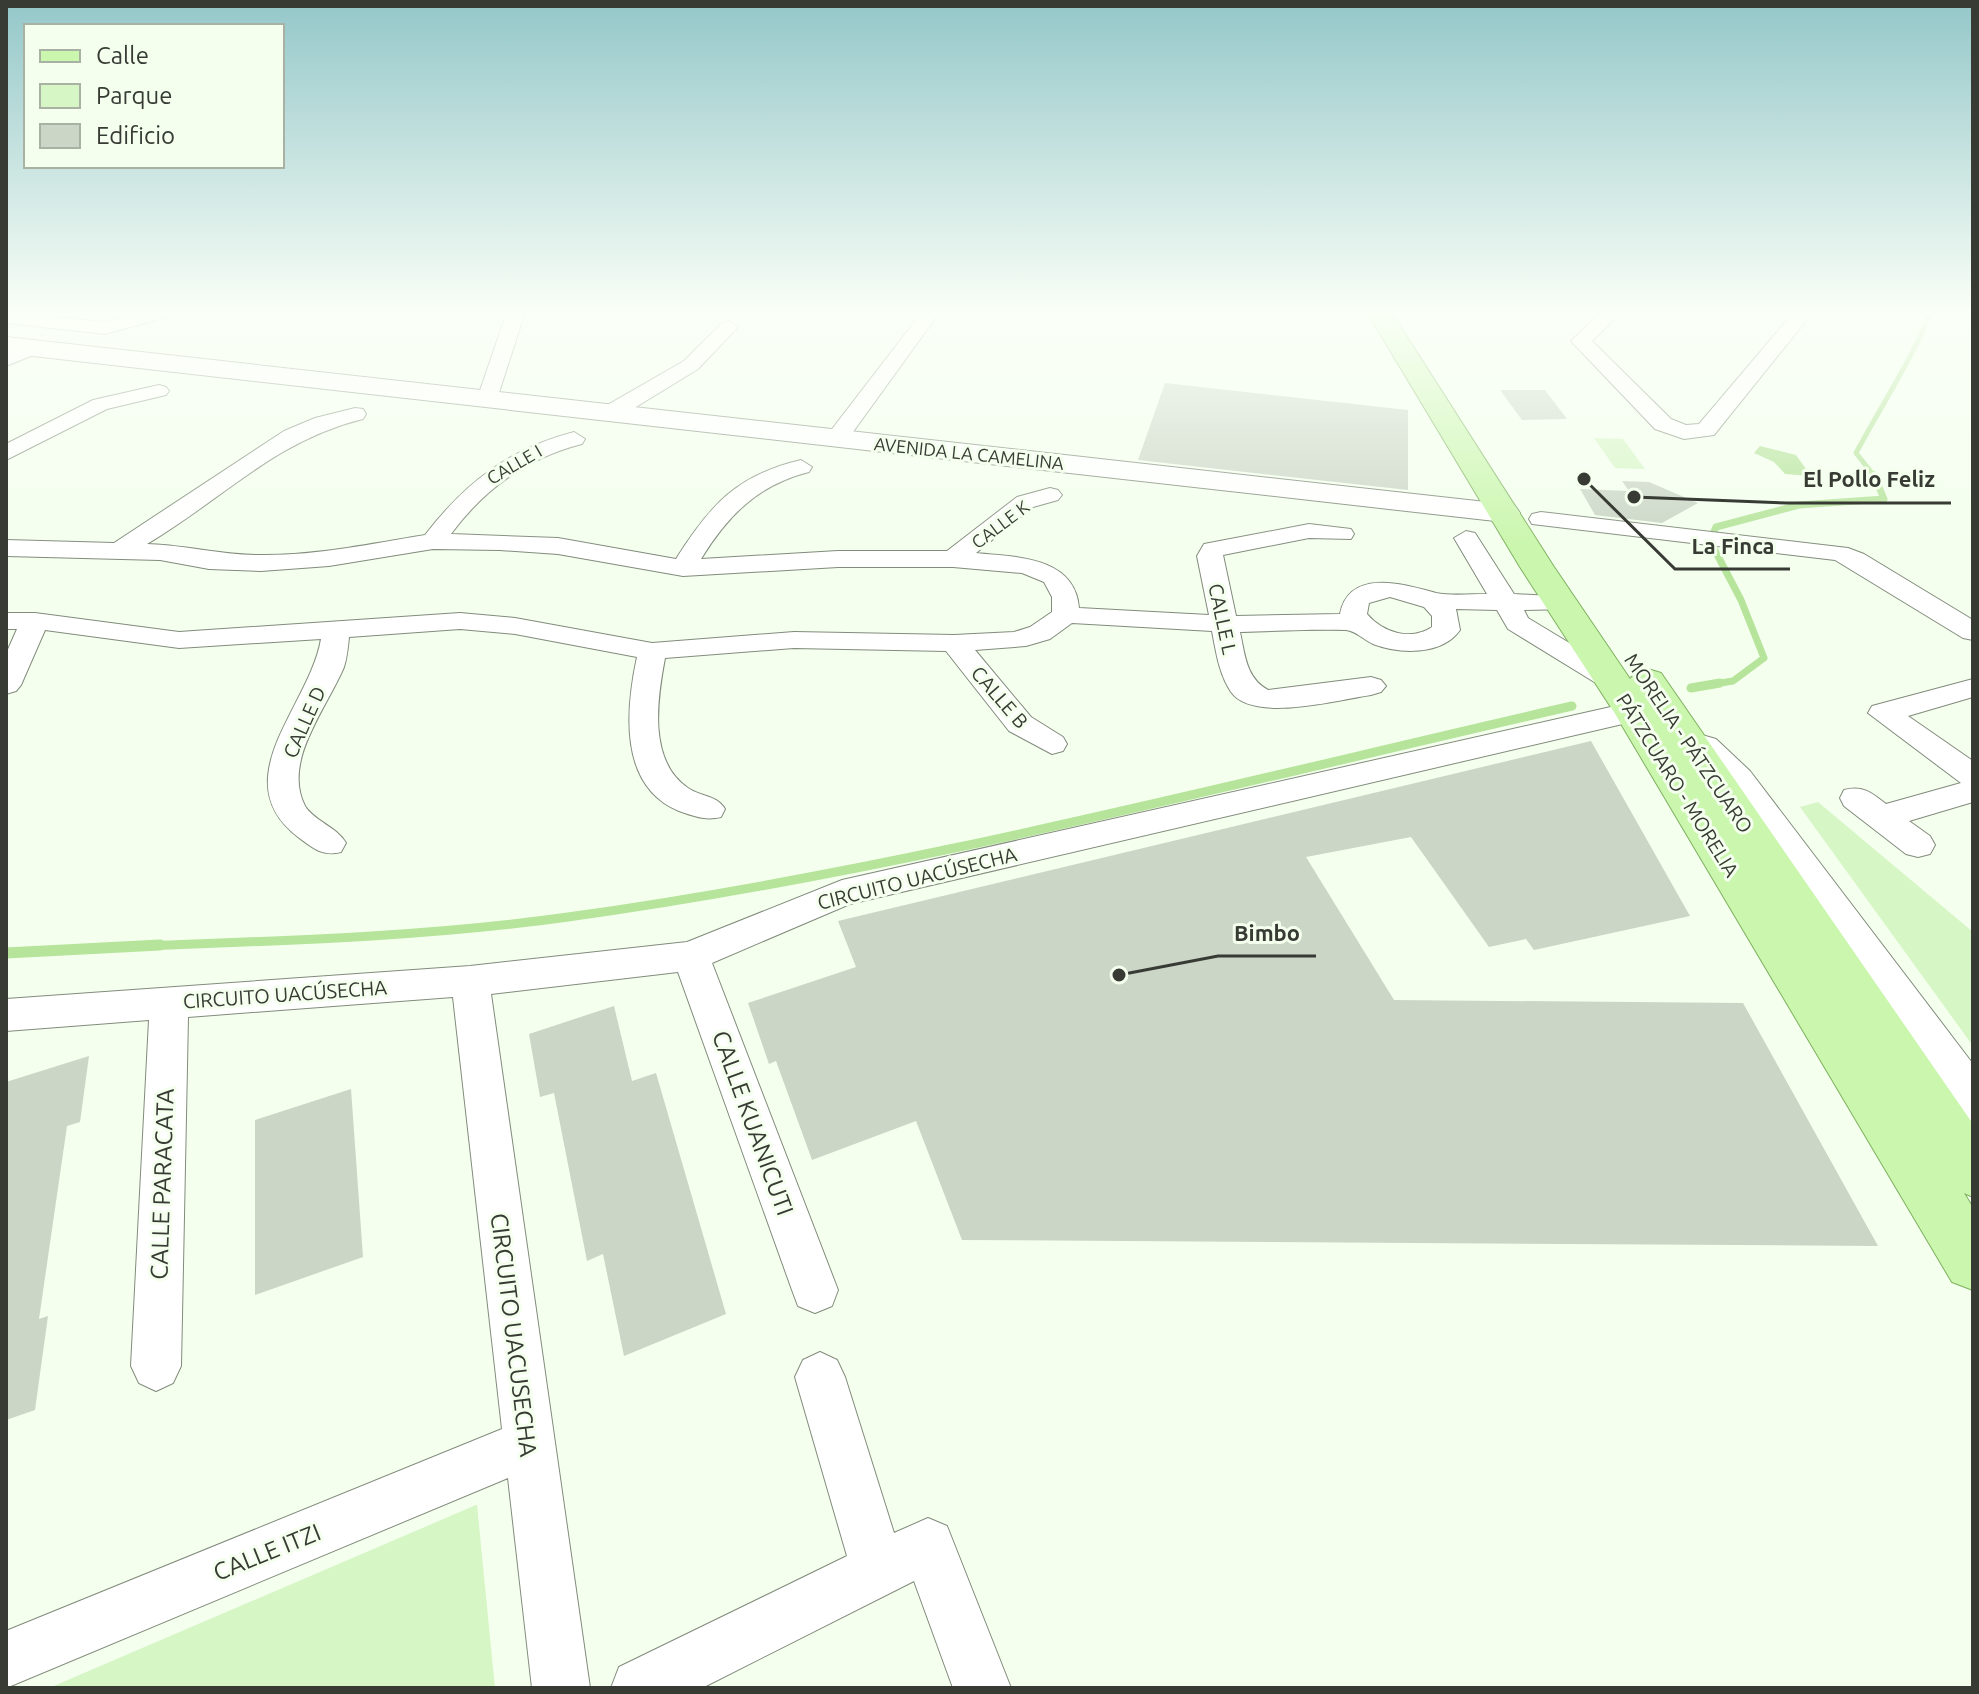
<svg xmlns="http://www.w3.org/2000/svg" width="1979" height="1694" viewBox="0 0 1979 1694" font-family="Ubuntu,sans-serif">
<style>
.green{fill:#d6f6c5}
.water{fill:#b6e49b}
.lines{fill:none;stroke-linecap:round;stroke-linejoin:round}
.stream-far3{stroke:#b6e49b;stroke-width:5}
.stream-far2{stroke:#b6e49b;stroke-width:7}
.stream-far1{stroke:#b6e49b;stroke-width:9}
.stream{stroke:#b6e49b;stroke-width:11}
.building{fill:#cbd6c6}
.minor-casing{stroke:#828b7c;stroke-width:2}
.tertiary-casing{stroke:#828b7c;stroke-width:2}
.primary-casing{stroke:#7fb160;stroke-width:2}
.minor{fill:#fff;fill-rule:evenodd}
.tertiary{fill:#fff;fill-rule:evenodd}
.primary{fill:#caf6ad;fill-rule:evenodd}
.labels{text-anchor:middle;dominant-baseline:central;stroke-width:6;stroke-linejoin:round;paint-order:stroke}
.far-street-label{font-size:18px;fill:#373b34;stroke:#f4ffee}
.street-label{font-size:20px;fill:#373b34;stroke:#f4ffee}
.near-street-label{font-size:24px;fill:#373b34;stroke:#f4ffee}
.leader{fill:none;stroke:#373b34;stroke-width:3}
.callout-dot{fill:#373b34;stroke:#f4ffee;stroke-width:3}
.callout-label{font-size:22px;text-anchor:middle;font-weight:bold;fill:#373b34;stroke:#f4ffee;stroke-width:6;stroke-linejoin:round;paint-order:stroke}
</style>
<rect width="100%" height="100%" fill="#f4ffee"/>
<!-- green -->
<path class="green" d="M1594 438 1623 439 1645 469 1615 468Z
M1818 802 1973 932V1046L1800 807Z
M477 1505 495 1688H49L476 1505Z"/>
<!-- water -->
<path class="water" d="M1760 446 1796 455 1811 476 1785 474 1774 462 1754 453Z"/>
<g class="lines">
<!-- stream-far3 -->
<path class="stream-far3" d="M1875 477 1856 453C1881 406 1911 361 1931 312"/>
<!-- stream-far2 -->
<path class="stream-far2" d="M1708 685 1733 681 1764 658 1741 600 1710 541 1716 527 1799 505 1884 499 1874 475"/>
<!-- stream-far1 -->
<path class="stream-far1" d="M1691 688 1720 683
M116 947C267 941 419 938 568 917 907 870 1239 782 1572 706"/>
<!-- stream -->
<path class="stream" d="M6 953 160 945"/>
</g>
<!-- building -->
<path class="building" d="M1165 383 1408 410V490L1138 460Z
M1500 390H1545L1567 419 1522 420Z
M1622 481 1649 482 1698 503 1662 523 1595 515 1580 489 1629 491Z
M1591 741 1690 916 1534 950 1526 939 1489 947 1411 837 1306 857 1394 1000 1743 1003 1878 1246 962 1240 916 1121 812 1160 776 1061 769 1064 748 1003 856 967 838 921Z
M614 1006 632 1081 656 1073 726 1314 624 1356 603 1254 587 1261 554 1093 540 1097 529 1034Z
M89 1056 80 1122 67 1126 39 1319 48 1316 35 1410 6 1420V1082Z
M351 1089 363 1257 255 1295V1120Z"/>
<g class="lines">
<!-- minor casing -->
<g class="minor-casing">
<path id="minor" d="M6 312 105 322 143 312H172L170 316 105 334 6 323Z
M507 312H525L497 399 494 403H480L477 399Z
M922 312 939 313 845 443H829L826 438 829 433Z
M1602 312H1621L1592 341 1671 419 1686 425 1699 424 1794 312H1813L1714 435 1684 439 1655 429 1571 341Z
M729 321 738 327 698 369 618 418H602L599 413 602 408 684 361 722 323Z
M34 342 41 344 44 348 41 352 6 366V353Z
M159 385 166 387 169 391 166 395 107 409 6 460V444L93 400Z
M355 408 363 409 366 414 363 419C274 441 223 499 147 544 185 545 221 555 258 555 314 556 370 544 425 535 466 482 509 449 574 432L585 439 582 444C527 458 485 488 451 534L558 538 676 559C710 505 737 475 801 460L812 467 809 472C758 485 728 515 701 559L838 551H947L1017 497 1050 488 1058 490 1062 495 1058 500 1033 507 976 553C1015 557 1075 556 1079 608L1209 615 1197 556 1204 544 1309 524 1351 529 1354 534 1351 539 1309 538 1223 555 1236 616 1340 614C1349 568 1403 584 1436 593 1451 596 1471 594 1487 594L1454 538 1466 531 1475 533 1514 594 1571 597 1574 603 1571 609 1524 610 1528 618 1624 676 1629 682 1624 688H1604L1508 629 1497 610 1456 609 1460 630C1442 656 1399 654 1373 644 1364 640 1356 631 1346 630 1311 629 1275 631 1240 632 1245 655 1246 678 1268 690L1371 677 1381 680 1386 686 1381 692 1371 695C1337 700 1253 723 1231 692 1219 674 1216 652 1212 631L1072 623 1050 639 1026 646 975 650 1031 717 1063 737 1067 744 1063 751 1052 754 1009 731 946 651 794 648 665 658C657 700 648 761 688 788 701 797 717 795 725 809L721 817C705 821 694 816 679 811 618 786 626 708 637 657L515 634 460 629 349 637C348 647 347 658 344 667 327 708 282 761 305 806 314 821 337 827 346 843L341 852C322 857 313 848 298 837 223 779 310 706 321 639L179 648 45 630 21 685 16 691 6 694V654L17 629H6V613H35L179 632 460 613 515 618 652 643 794 632 954 635 1014 632 1030 627 1052 612V597L1044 582 1022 573 953 567H838L683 576 558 554 500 550 433 549 329 566 261 571 209 569 160 560 6 556V540L114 543 284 431 315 418ZM1390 597 1424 607 1432 616V627C1411 641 1383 633 1367 614L1369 603Z
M1541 512 1848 548 1864 554 1973 620V640L1963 638 1835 560 1532 524 1529 519 1532 514Z
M1973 679V697L1908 716 1973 761V802L1909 821 1930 836 1935 845 1930 854 1918 857 1906 854 1844 806 1840 798 1844 790C1863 785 1872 793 1886 804L1961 783 1868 713 1872 706Z
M1633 702 1644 705 1648 712 1644 719 850 904 712 963 838 1290 832 1306 815 1313 798 1306 792 1290 678 972 491 994 590 1688H532L508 1478 6 1688V1631L502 1429 453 997 188 1017 181 1366 173 1383 156 1391 139 1383 131 1366 149 1020 6 1031V999L470 966 687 942 842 880Z
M820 1352 837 1360 845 1377 894 1533 928 1518 947 1526 1011 1688H953L914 1581 702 1688H611L619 1667 847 1556 795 1377 803 1360Z"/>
</g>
<!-- tertiary casing -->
<g class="tertiary-casing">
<path id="tertiary" d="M6 337 1504 504 1515 506 1520 513 1515 520 1504 522 6 353Z
M1702 735 1716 739 1750 771 1973 1064V1130L1954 1123 1767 852 1682 748 1688 739Z"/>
</g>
<!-- primary casing -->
<g class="primary-casing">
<path id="primary" d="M1367 312H1391L1554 567 1630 679 1635 673 1648 669 1661 673 1973 1124V1197L1964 1193 1973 1208V1290L1952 1282 1614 712 1520 567Z"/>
</g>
<!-- minor -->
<use href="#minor" class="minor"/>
<!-- tertiary -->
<use href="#tertiary" class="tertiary"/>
<!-- primary -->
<use href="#primary" class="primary"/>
</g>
<!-- sky -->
<linearGradient id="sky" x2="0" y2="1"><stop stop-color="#94c7c9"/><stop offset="0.57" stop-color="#fafff7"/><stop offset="1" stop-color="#fafff7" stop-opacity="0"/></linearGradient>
<rect width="1979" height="549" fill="url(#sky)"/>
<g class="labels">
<!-- far-street labels -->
<g class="far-street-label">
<text transform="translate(969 453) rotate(6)">AVENIDA LA CAMELINA</text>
<text transform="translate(514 464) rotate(-30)">CALLE I</text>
<text transform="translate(1000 524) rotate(-37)">CALLE K</text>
</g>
<!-- street labels -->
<g class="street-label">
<text transform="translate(1223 619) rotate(78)">CALLE L</text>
<text transform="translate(1000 697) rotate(49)">CALLE B</text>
<text transform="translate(304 722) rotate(-66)">CALLE D</text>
<text transform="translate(1689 743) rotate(56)">MORELIA - PÁTZCUARO</text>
<text transform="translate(1678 785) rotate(58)">PÁTZCUARO - MORELIA</text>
<text transform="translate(917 878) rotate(-14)">CIRCUITO UACÚSECHA</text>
<text transform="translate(285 994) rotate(-4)">CIRCUITO UACÚSECHA</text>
</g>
<!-- near-street labels -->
<g class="near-street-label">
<text transform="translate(753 1123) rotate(70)">CALLE KUANICUTI</text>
<text transform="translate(162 1184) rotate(-88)">CALLE PARACATA</text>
<text transform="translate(514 1335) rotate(83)">CIRCUITO UACUSECHA</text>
<text transform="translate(267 1552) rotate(-22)">CALLE ITZI</text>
</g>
</g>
<!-- callouts -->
<path class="leader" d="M1634 497L1787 503H1951M1584 479L1675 569H1790M1119 975L1218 956H1316"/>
<g class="callout-dot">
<circle cx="1634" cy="497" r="8"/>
<circle cx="1584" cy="479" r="8"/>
<circle cx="1119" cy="975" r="8"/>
</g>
<g class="callout-label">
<text x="1869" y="487">El Pollo Feliz</text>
<text x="1733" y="554">La Finca</text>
<text x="1267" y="941">Bimbo</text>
</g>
<!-- border -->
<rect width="1979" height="1694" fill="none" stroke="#373b34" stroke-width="16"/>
<!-- legend -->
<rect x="24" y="24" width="260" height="144" fill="#f4ffee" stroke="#a8b1a4" stroke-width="2"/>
<rect x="40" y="50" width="40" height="12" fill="#caf6ad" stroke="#a8b1a4" stroke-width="2"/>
<text x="96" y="64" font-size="24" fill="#373b34">Calle</text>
<rect x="40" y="84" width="40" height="24" fill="#d6f6c5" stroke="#a8b1a4" stroke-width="2"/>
<text x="96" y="104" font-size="24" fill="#373b34">Parque</text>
<rect x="40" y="124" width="40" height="24" fill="#cbd6c6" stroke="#a8b1a4" stroke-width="2"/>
<text x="96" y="144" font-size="24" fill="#373b34">Edificio</text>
</svg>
